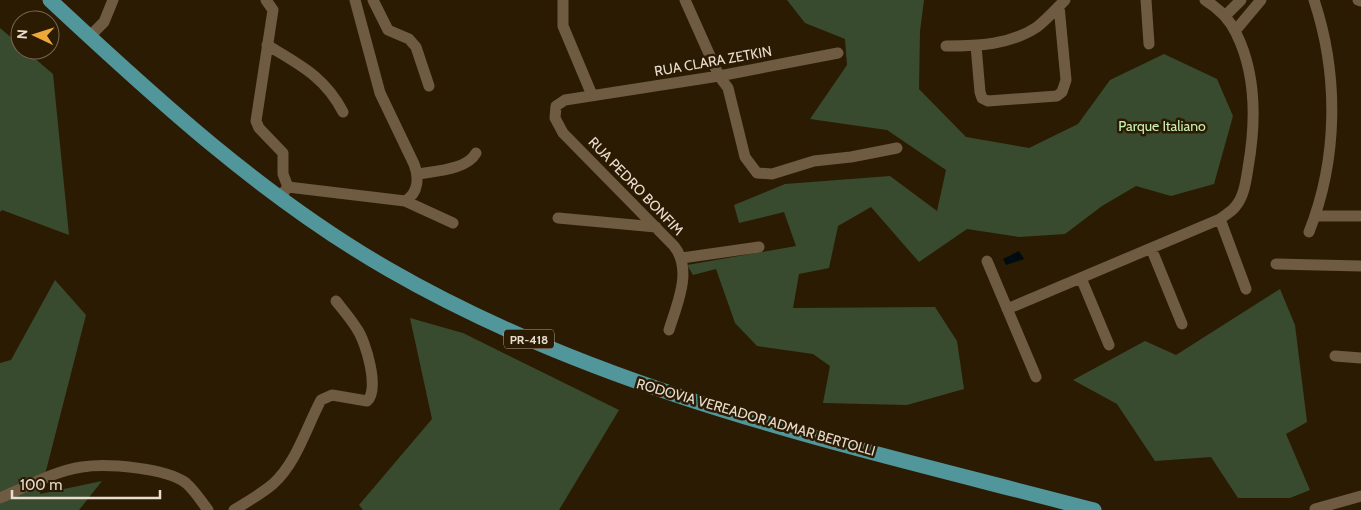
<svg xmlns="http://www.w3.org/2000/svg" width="1361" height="510" viewBox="0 0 1361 510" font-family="Cabin,sans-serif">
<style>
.green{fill:#384b2e}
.water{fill:#000c0f}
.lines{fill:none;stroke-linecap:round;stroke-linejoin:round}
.minor{stroke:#6e5b41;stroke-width:11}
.trunk{stroke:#50969a;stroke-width:15}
.labels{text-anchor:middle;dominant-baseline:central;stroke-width:5;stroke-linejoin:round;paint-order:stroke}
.shield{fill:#2c1b03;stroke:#b0a391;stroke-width:1}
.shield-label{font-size:12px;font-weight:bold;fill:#e8ddce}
.street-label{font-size:14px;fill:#e8ddce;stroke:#2c1b03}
.park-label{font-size:14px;fill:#c7f0b3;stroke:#2c1b03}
</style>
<rect width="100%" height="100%" fill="#2c1b03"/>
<!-- green -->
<path class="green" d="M787 0H924L920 31 919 89 966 137 1029 148 1078 124 1110 80 1164 54 1217 79 1233 116 1214 184 1171 196 1136 186 1102 206 1065 234 1019 237 967 229 919 262 871 207 838 226 829 268 799 274 793 308 935 307 957 341 964 389 907 405 823 403 830 366 813 354 757 346 735 323 716 269 693 275 687 265 796 246 784 212 739 223 734 205 785 184 890 176 937 211 946 170 887 130 810 119 847 65 845 39 805 23Z
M0 28 20 45V50H25L53 74 69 235 2 210 0 212Z
M55 280 86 315 40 494 102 481 79 510H0V363L11 360Z
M1280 289 1295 325 1307 422 1286 434 1310 490 1290 498H1238L1211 457 1155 461 1117 404 1073 380 1145 341 1176 355Z
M410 318 463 333 619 410 559 510H363L359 505 432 419Z"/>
<!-- water -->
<path class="water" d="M1019 251 1024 259 1006 265 1003 259Z"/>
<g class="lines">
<!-- minor -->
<path class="minor" d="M266 0 273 10 256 121 259 128 283 153V174L288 187 284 192
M373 0 388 30 409 39 416 47 429 86
M563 0V26L592 95
M685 0 719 76 728 88 745 157 757 173 772 174 814 161 851 157 897 148
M1146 0 1149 44
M1358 0 1361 1
M1225 16 1241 0
M1235 31 1261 0
M89 37 104 22 113 0
M267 45C300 65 325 77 343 112
M946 46C978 46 1010 45 1037 27 1047 19 1056 9 1065 0
M976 46 980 92 982 98 988 101 1057 96 1062 92 1066 80 1059 6
M418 174C434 171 467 170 476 153
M288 187 405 201C419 193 419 177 414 164L380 93 355 0
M405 201 453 223
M1315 216H1361
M558 218 656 227
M1220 219 1246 289
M1309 232C1338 159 1339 75 1314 0
M1151 248 1182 324
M682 258 759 247
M987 261 1036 377
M1276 264 1361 266
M1081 278 1109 345
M1007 309 1220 219C1225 215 1231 212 1235 207 1244 197 1246 181 1248 168 1256 123 1257 75 1236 33 1230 20 1218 8 1205 0
M669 330C677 304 693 270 674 246L563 133 555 118 556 106 565 100 719 76 838 53
M1335 356 1361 358
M0 498C26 487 54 471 82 467 107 463 166 468 186 483 195 491 201 501 208 510
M1315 509 1361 496
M234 510C247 502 261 494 273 484 297 462 306 428 321 400L332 395 367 401C380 390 366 342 357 329 351 319 343 310 336 301"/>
<!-- trunk -->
<path class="trunk" d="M50 0C155 98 263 197 388 269 606 395 854 447 1094 510"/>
</g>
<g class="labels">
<!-- shield labels -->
<rect class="shield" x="504" y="329.5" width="50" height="19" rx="4"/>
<g class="shield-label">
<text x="529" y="339">PR-418</text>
</g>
<!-- street labels -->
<g class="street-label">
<text transform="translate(713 61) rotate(-10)">RUA CLARA ZETKIN</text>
<text transform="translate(636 186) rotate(46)">RUA PEDRO BONFIM</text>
<text transform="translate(756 417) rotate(16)">RODOVIA VEREADOR ADMAR BERTOLLI</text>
</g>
<!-- park labels -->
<g class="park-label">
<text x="1162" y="126">Parque Italiano</text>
</g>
</g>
<!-- north arrow -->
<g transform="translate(35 35) rotate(274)"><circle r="24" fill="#2c1b03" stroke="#776954"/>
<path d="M0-4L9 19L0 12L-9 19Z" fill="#eda83b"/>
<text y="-8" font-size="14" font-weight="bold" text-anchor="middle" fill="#e8ddce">N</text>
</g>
<!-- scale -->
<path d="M12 490v8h148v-8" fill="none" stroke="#e8ddce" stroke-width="2.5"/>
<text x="20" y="490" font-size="15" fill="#e8ddce" stroke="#2c1b03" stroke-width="4" paint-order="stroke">100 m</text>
</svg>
